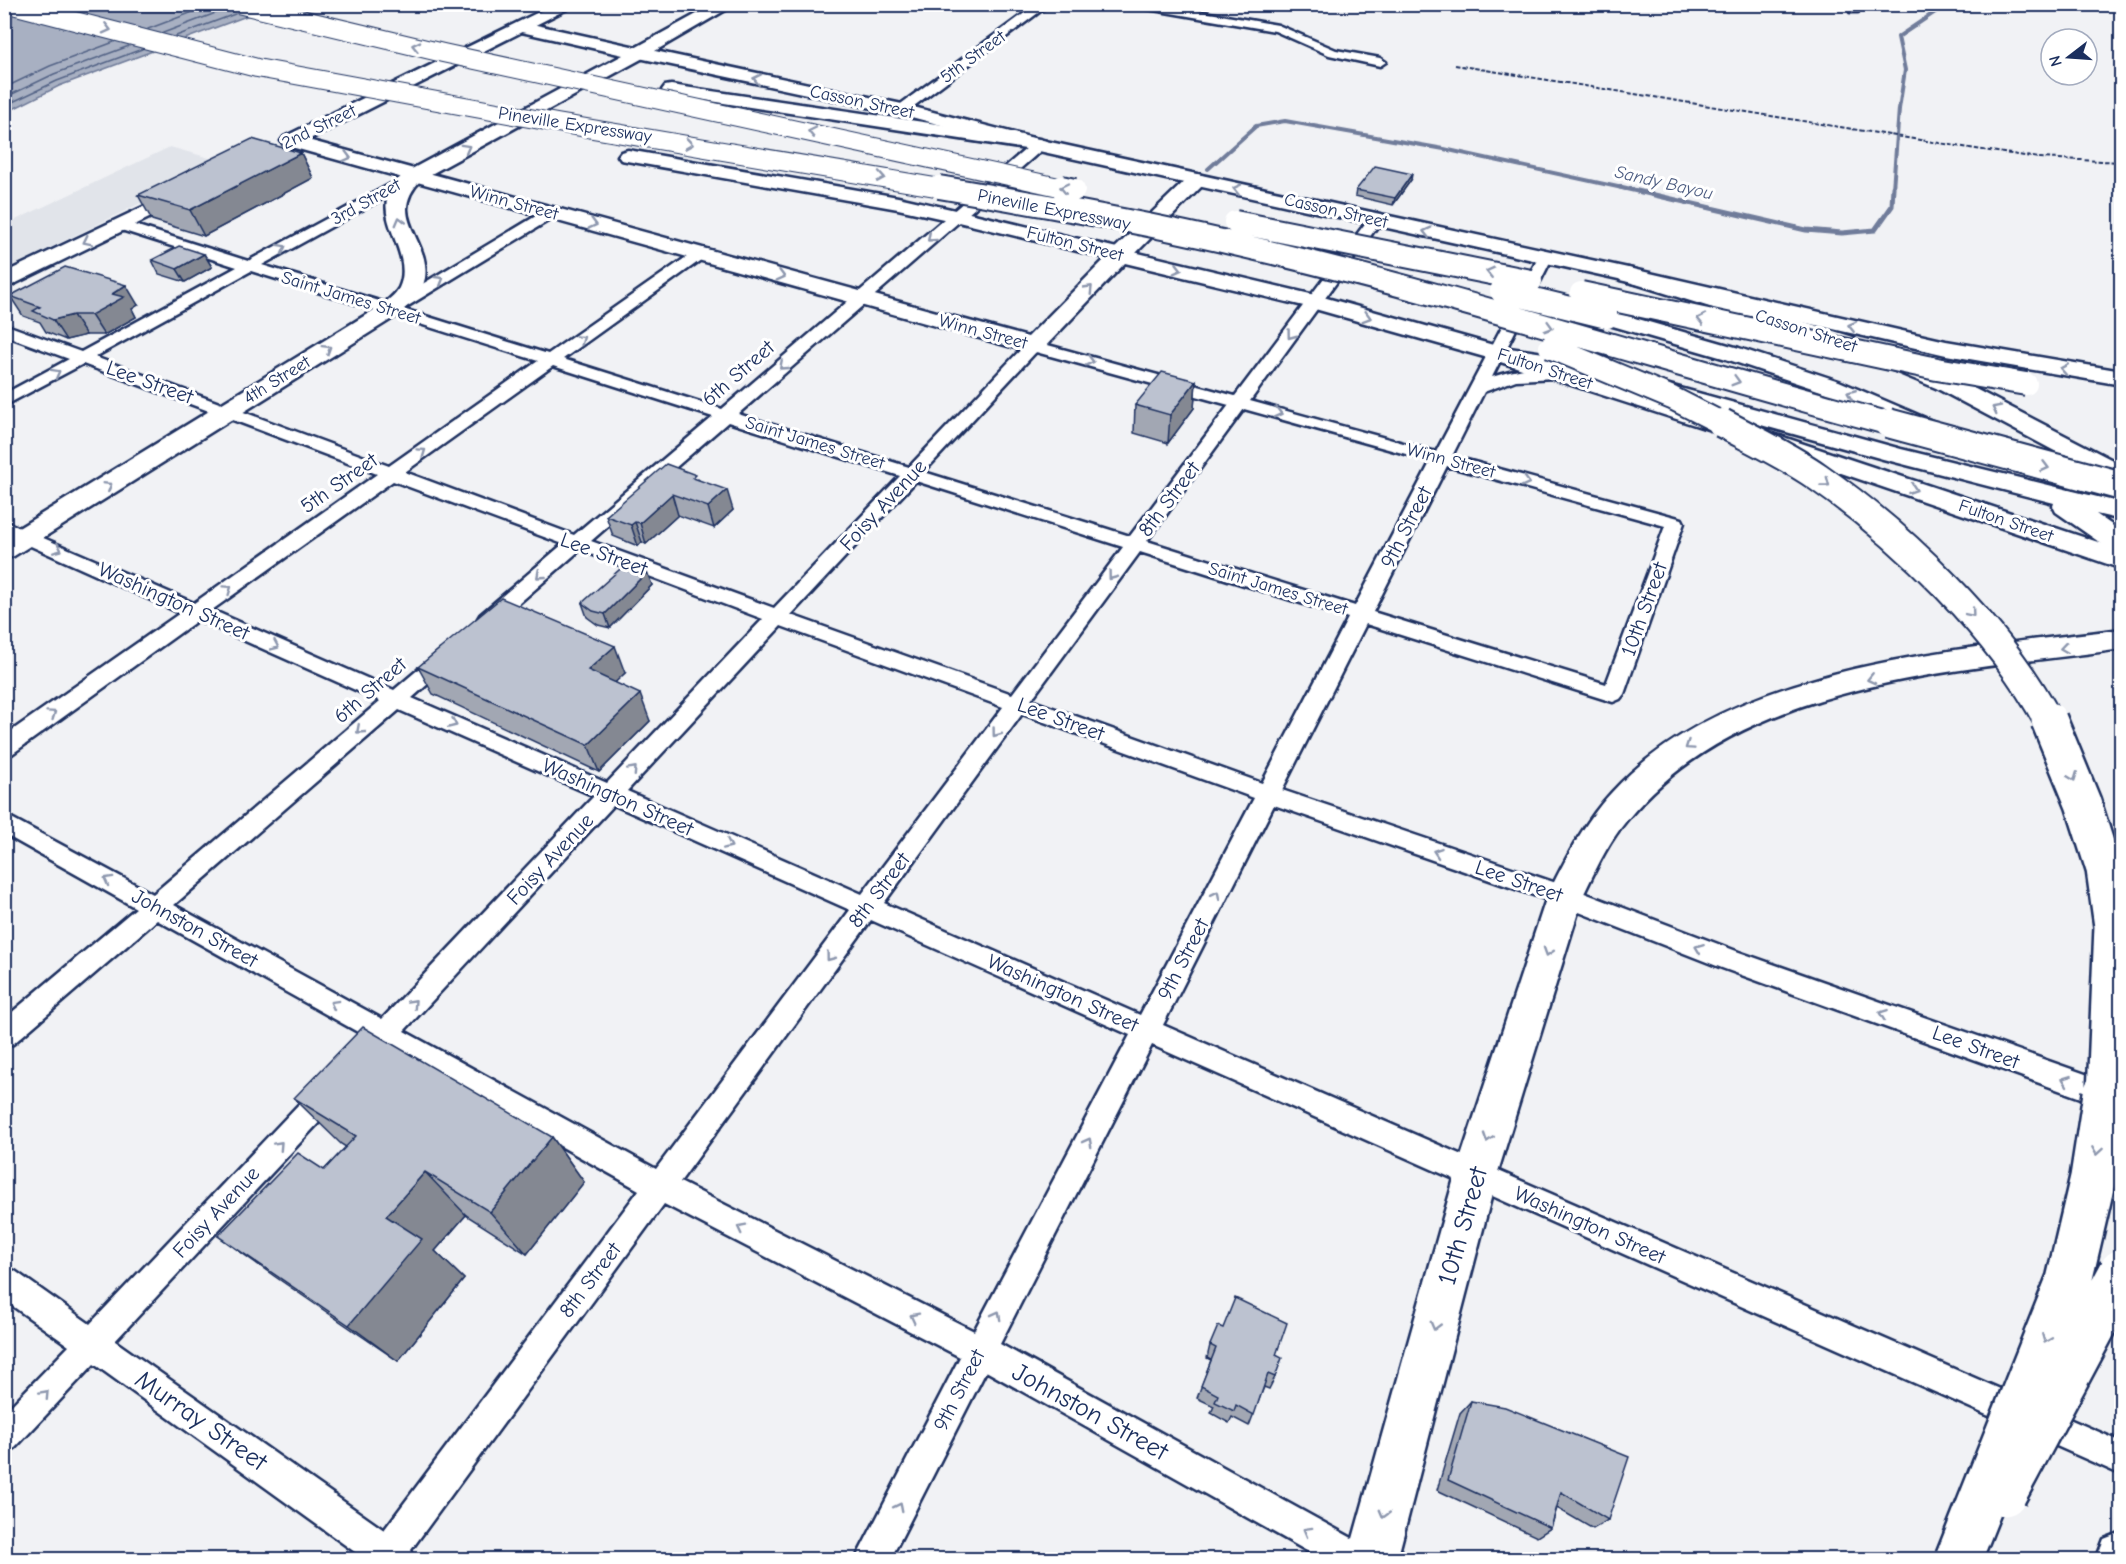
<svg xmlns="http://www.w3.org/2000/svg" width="2126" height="1564" viewBox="0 0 2126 1564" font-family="'Comic Neue',sans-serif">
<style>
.built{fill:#e1e4ea}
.water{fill:#a8b0c2;stroke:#707c9a;stroke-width:1.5}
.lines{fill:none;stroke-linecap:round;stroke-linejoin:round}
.shore{stroke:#536386;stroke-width:1.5}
.stream-far1{stroke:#707c9a;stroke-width:4}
.stream{stroke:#707c9a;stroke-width:5}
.street-casing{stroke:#1b2f5e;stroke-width:5}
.secondary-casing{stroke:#1b2f5e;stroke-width:5}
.primary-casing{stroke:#1b2f5e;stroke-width:5}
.highway-casing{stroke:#1b2f5e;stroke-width:5}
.street{fill:#fff;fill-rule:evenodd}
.secondary{fill:#fff;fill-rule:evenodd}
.primary{fill:#fff;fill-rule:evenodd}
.highway{fill:#fff;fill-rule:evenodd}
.rail{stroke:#1b2f5e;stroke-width:2;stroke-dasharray:4.5 2;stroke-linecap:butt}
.highway-bridge-far4-casing{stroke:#1b2f5e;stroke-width:20;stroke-linecap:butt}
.highway-bridge-far3-casing{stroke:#1b2f5e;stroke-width:26;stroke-linecap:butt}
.highway-bridge-far2-casing{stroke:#1b2f5e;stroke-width:32;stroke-linecap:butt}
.highway-bridge-far1-casing{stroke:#1b2f5e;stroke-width:40;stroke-linecap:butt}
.highway-bridge-casing{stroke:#1b2f5e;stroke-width:50;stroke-linecap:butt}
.highway-bridge-far4{stroke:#fff;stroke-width:18}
.highway-bridge-far3{stroke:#fff;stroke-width:22}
.highway-bridge-far2{stroke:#fff;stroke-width:28}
.highway-bridge-far1{stroke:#fff;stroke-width:35}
.highway-bridge{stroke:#fff;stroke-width:45}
.wall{fill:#a2a7b3;stroke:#1b2f5e;stroke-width:1.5}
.shaded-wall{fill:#848892;stroke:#1b2f5e;stroke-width:1.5}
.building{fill:#bcc2d0;stroke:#1b2f5e;stroke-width:1.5}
.oneway{stroke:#8d97ae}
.labels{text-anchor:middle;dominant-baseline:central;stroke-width:6;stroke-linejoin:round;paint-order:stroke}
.far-street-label{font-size:18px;fill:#1b2f5e;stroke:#fff}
.far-water-label{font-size:18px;font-style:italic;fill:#4c5c81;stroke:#fff}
.street-label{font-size:21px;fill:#1b2f5e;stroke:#fff}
.near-street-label{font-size:26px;fill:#1b2f5e;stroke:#fff}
</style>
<rect width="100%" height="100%" fill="#f1f2f5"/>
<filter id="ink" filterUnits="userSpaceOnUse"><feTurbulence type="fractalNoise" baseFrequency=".0167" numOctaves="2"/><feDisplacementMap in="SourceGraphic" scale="12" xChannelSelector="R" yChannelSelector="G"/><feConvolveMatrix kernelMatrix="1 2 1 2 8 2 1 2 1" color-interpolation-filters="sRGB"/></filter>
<g filter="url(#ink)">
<!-- built -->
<path class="built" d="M170 147 224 162 5 270V225Z"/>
<!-- water -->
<path class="water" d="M5 5H276L59 86 5 113Z"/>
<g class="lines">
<!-- shore -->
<path class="shore" d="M148 29 214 4
M163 33 229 8
M176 36 235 14
M4 88 50 66 114 42
M4 98 54 74 129 46
M4 106 57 81 142 49"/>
<!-- stream-far1 -->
<path class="stream-far1" d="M1208 169 1256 126 1285 121 1444 149 1627 189
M1893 189 1899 109 1905 70 1898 37 1947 4"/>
<!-- stream -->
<path class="stream" d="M1620 187 1806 230 1842 233 1875 230 1892 206 1893 187"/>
<!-- street casing -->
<g class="street-casing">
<path id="street" d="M1037 4H1050L906 112H898L896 109 898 106Z
M1131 4H1158L1278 25 1336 50 1380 58 1386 62 1380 66 1329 55 1275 31 1136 7Z
M1849 4H1859L1858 12H1850Z
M1039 141 1046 145 1044 148 738 414 909 467 1027 343 1033 341 1235 396 1370 217 1375 216 1382 220 1250 401 1436 452 1538 258 1540 255H1550L1552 258 1492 377C1507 372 1552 360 1563 373L1555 378 1516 380 1484 392 1452 456 1682 519 1684 523 1624 694 1620 699 1613 702 1366 624 1282 790 1574 889 1739 952 2114 1084 2122 1087V1107L2114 1110 1722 968 1556 903 1274 805 1163 1025 2122 1442V1475L1152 1045 1000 1344 1370 1548 1375 1560H1323L986 1371 890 1560H855L960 1357 664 1204 411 1550 415 1560H366L94 1364 15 1448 4 1453V1413L69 1346 4 1300V1267L15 1271 90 1324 319 1083 329 1079 339 1083 343 1092 339 1101 115 1341 384 1530 639 1190 387 1049 369 1069 360 1072 351 1069 347 1060 351 1051 365 1036 157 920 13 1044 4 1048V1019L136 908 4 834V814L153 894 380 701 198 620 12 754 4 756V736L180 613 4 534V521L194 603 377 474 83 364 4 406V394L69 359 4 335V324L81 352 237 267 115 228 113 225 115 222H125L248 261 415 171 422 175 420 178 262 265 389 304 546 210H556L558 213 556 216 403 309 548 354 695 251H705L707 254 705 257 563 359 722 409 1034 142ZM251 271 538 361 389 466 95 357ZM1036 352 1229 405 1130 536 924 472ZM553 366 713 417 574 535 405 472ZM1244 409 1431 461 1355 606 1147 541ZM728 422 900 476 774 608 591 541ZM1447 466 1665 526 1606 684 1373 612ZM393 481 563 544 480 615 477 620 480 625 487 627 494 625 580 550 763 619 607 783 412 698 454 661 457 656 454 651 447 649 440 651 394 690 212 610ZM916 481 1123 547 1012 694 791 615ZM1140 552 1348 618 1262 783 1031 700ZM781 626 1003 707 862 894 627 791ZM399 710 594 796 382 1019 174 905ZM1022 714 1254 798 1140 1015 884 903ZM614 805 850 910 656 1169 404 1031ZM871 920 1130 1035 974 1331 680 1182Z"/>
</g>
<!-- secondary casing -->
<g class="secondary-casing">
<path id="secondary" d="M523 22 645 49 648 53 645 57 422 179C384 216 431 239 425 278 422 294 409 304 398 315L14 556 4 559V537L382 305C388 300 395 295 399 288 415 254 373 221 391 188 395 181 402 176 408 171L623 55 517 31 515 27 517 23Z
M1197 174 1204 176 1207 180 1204 184 1129 260 1121 261 1113 260 1110 255 1113 250 1190 176Z
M187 186 194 188 197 192 194 196 4 289V273Z
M1565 881 1578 886 1583 896 1497 1175 1397 1560H1347L1455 1175 1547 896 1552 886Z"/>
</g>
<!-- primary casing -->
<g class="primary-casing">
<path id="primary" d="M555 4H577L308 140 1028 337 1106 258 950 220 947 216 950 212 957 210 1323 297 1504 348 1719 417 1723 422 1719 427 1710 430 1701 427 1488 358 1308 307 1125 263 1041 351 1033 353 284 145 281 141 284 137Z
M715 4H736L655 51 902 104 1041 140 1628 268 1853 337 1857 342 1853 347 1845 349 1623 280 1039 151 900 114 639 58 633 57 630 53 633 49Z
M1898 357 1954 378 2122 465V484L2113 482 1936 388 1890 369 1886 364 1890 359Z
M1765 431 2122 550V569L1756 444 1752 439 1756 434Z"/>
</g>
<!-- highway casing -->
<g class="highway-casing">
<path id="highway" d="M671 85 1039 139 1046 141 1049 145 1046 149 1039 151 665 94 662 90 665 86Z
M628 150 898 197 964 212 967 216 964 220 957 222 898 209 621 160 618 156 621 152Z
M1628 268 1946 341 2122 371V385L1946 355 1620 280 1617 275 1620 270Z
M1607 310 1739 348 1839 381 1937 423 1941 428 1937 433 1928 436 1919 433 1821 391 1723 358 1599 322 1596 317 1599 312Z
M1496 346 1557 355 1609 367 1612 372 1609 377 1600 379 1557 369 1488 358 1484 353 1488 348Z
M1662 383 1901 449 2122 503V520L2096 514 2122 532V554L2112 551 2056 512 2053 506 2054 503 1883 459 1653 395 1650 390 1653 385Z
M2122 629V649C1956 672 1741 680 1627 820 1605 846 1593 876 1578 906L1565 911 1552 906 1547 896C1566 859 1583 823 1612 792 1730 663 1958 650 2122 629Z
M2122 1532V1560H2096L2104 1539Z"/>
</g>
<!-- street -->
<use href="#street" class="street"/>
<!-- secondary -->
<use href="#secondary" class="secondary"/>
<!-- primary -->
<use href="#primary" class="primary"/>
<!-- highway -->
<use href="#highway" class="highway"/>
<!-- rail -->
<path class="rail" d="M1455 65 1976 149 2039 158 2122 162"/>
<!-- highway-bridge-far4 casing -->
<g class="highway-bridge-far4-casing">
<path id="highway-bridge-far4" d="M9 4 257 68 557 123 947 189
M238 4 443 53 1068 189"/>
</g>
<!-- highway-bridge-far3 casing -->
<g class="highway-bridge-far3-casing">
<path id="highway-bridge-far3" d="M939 187C1038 204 1137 221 1235 244 1457 295 1674 366 1894 425
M1061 187 1074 190
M1235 222 1531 281
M1501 291 1607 317
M1581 293 1937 369 2026 384
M1550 347 1672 398 1725 425"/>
</g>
<!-- highway-bridge-far2 casing -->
<g class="highway-bridge-far2-casing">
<path id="highway-bridge-far2" d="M1722 423C1754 440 1788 456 1818 477 1904 537 1999 629 2049 722
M1888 423 2122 486"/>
</g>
<!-- highway-bridge-far1 casing -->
<g class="highway-bridge-far1-casing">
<path id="highway-bridge-far1" d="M2049 720 2083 803 2104 869 2112 926 2105 1095"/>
</g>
<!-- highway-bridge casing -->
<g class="highway-bridge-casing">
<path id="highway-bridge" d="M2004 1493 2122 1272
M1958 1560 2069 1281 2093 1178 2106 1094"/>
</g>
<!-- highway-bridge-far4 -->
<use href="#highway-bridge-far4" class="highway-bridge-far4"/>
<!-- highway-bridge-far3 -->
<use href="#highway-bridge-far3" class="highway-bridge-far3"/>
<!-- highway-bridge-far2 -->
<use href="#highway-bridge-far2" class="highway-bridge-far2"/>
<!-- highway-bridge-far1 -->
<use href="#highway-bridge-far1" class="highway-bridge-far1"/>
<!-- highway-bridge -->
<use href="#highway-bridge" class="highway-bridge"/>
</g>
<!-- wall -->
<path class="wall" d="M301 153 313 178 204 236 152 220 138 195Z
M1411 180 1393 205 1355 196 1356 190Z
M204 254 212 267 185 282 159 274 152 260Z
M10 296 138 305 132 309 136 317 104 335H86L66 340 46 332 40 322 23 316Z
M1196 381 1194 408 1168 443 1134 433 1135 405Z
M698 479 733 510 714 528 678 515 646 544 642 542 638 546 613 536 606 516Z
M647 572 652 585 610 628 598 625 587 617 582 603Z
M418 667 625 673 615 682 650 721 599 772 433 694Z
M294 1098 552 1137 584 1182 527 1254 466 1215 435 1251 464 1279 398 1361 274 1276 218 1236 324 1170 346 1147 341 1144Z
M1210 1345 1276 1355 1275 1377 1269 1389 1264 1387 1249 1426 1232 1417 1229 1423 1211 1413 1214 1406 1197 1398 1211 1360 1207 1358Z
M1471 1401 1608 1520 1593 1529 1557 1508 1551 1528 1537 1537 1437 1490 1460 1413Z"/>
<!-- shaded-wall -->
<path class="shaded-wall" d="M301 153 313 178 204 236 190 210Z
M1412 174 1411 180 1393 205 1395 198Z
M204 254 212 267 185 282 177 269Z
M126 285 138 305 132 309 136 317 104 335 91 315 112 294Z
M73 315 86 335 66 340 53 320Z
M1196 381 1194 408 1168 443 1170 415Z
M727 490 733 510 714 528 708 507Z
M672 494 678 515 646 544 640 523Z
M635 522 642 542 638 546 631 525Z
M647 572 652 585 610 628 605 614Z
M615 646 625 673 599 698 588 670Z
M640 694 650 721 599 772 588 745Z
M552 1137 584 1182 527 1254 490 1212Z
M425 1172 466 1215 435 1251 464 1279 398 1361 349 1325 386 1216Z"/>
<!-- building -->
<path class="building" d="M252 139 301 153 190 210 138 195Z
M1375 166 1412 174 1395 198 1356 190Z
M179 246 204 254 177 269 152 260Z
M65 267 126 285 112 294 124 297 91 315H73L53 320 33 311 40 307 10 296Z
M1162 372 1196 381 1170 415 1135 405Z
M666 464 696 475 693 478 727 490 708 507 672 494 640 523 635 522 631 525 606 516Z
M627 563 647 572 605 614 593 611 582 603Z
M501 598 615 646 588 670 640 694 588 745 418 667Z
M363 1027 552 1137 490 1212 425 1172 386 1216 422 1239 349 1325 218 1236 298 1153 324 1170 356 1136 294 1098Z
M1235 1298 1287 1323 1276 1355 1282 1358 1275 1377 1268 1374 1254 1415 1236 1405 1234 1411 1215 1402 1218 1395 1201 1386 1216 1348 1210 1345 1218 1326 1223 1328Z
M1471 1401 1505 1407 1629 1457 1608 1520 1561 1492 1551 1528 1448 1480Z"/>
<!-- one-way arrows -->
<defs><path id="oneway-chevron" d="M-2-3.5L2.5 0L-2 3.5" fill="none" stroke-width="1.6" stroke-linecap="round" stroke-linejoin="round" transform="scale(1.5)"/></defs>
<g class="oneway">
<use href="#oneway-chevron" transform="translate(107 29) rotate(14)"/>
<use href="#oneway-chevron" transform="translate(416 46) rotate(-167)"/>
<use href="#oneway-chevron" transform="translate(757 79) rotate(-168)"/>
<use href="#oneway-chevron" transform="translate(812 132) rotate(-168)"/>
<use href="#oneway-chevron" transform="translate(689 144) rotate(9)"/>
<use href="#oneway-chevron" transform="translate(466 148) rotate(-29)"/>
<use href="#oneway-chevron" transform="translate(347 157) rotate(15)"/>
<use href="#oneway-chevron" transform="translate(881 177) rotate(10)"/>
<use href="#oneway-chevron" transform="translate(1064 188) rotate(-168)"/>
<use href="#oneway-chevron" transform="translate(1237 189) rotate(-167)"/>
<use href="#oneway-chevron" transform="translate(400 221) rotate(-105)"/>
<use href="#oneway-chevron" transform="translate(593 224) rotate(15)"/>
<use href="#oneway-chevron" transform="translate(1427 232) rotate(-167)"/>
<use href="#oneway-chevron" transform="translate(931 238) rotate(139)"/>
<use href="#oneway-chevron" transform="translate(87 241) rotate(154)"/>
<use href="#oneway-chevron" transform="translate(282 248) rotate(-29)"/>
<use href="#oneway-chevron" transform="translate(1178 269) rotate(14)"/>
<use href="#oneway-chevron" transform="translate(1490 272) rotate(-167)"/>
<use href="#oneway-chevron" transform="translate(781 276) rotate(15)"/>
<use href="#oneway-chevron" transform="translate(440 280) rotate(-31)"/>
<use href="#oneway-chevron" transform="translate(1089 289) rotate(-46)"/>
<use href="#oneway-chevron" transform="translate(1367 317) rotate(16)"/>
<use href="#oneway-chevron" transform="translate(1701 319) rotate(-168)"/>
<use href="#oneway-chevron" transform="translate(1852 326) rotate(-167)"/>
<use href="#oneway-chevron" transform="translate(1549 327) rotate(16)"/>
<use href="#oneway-chevron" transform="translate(1291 335) rotate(127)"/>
<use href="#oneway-chevron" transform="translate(581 339) rotate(-35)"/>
<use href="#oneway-chevron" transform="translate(327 349) rotate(-32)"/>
<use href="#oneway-chevron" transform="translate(1090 361) rotate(15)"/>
<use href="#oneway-chevron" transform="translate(783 366) rotate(139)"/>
<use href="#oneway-chevron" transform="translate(2064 369) rotate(-170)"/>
<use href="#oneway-chevron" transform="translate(56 373) rotate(-29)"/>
<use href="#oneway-chevron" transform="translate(1736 381) rotate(16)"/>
<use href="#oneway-chevron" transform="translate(1851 394) rotate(-158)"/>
<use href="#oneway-chevron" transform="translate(1996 409) rotate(-153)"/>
<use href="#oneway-chevron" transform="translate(1278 413) rotate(15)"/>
<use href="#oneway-chevron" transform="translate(422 452) rotate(-35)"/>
<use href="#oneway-chevron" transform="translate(2045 467) rotate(15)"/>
<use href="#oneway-chevron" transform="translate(1526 482) rotate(15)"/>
<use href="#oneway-chevron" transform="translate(1826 483) rotate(37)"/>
<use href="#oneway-chevron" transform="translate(108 486) rotate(-32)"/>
<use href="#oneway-chevron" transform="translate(1913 489) rotate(19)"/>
<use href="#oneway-chevron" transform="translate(58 549) rotate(23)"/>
<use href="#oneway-chevron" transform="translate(540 575) rotate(139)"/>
<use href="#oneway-chevron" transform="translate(1112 576) rotate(127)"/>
<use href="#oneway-chevron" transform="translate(228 589) rotate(-35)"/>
<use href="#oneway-chevron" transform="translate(1971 613) rotate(50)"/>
<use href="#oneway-chevron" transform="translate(275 646) rotate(24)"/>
<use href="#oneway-chevron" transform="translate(2064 648) rotate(172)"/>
<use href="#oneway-chevron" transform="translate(1871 679) rotate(167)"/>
<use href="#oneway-chevron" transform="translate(52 714) rotate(-35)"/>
<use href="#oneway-chevron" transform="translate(453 724) rotate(24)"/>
<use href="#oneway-chevron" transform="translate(360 730) rotate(139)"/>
<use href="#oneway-chevron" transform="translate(996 733) rotate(127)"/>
<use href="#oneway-chevron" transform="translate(1689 746) rotate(146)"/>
<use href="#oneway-chevron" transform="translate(633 770) rotate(-47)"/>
<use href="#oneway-chevron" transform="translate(2073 777) rotate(69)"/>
<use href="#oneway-chevron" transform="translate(728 845) rotate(24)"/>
<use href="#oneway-chevron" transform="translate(1437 852) rotate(-161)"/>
<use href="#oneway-chevron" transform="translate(108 880) rotate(-151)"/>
<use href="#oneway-chevron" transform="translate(1216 895) rotate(-63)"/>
<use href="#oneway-chevron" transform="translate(1699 948) rotate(-159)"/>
<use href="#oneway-chevron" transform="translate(1548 952) rotate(108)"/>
<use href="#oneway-chevron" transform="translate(830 957) rotate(127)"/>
<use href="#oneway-chevron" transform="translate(413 1003) rotate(-47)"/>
<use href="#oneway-chevron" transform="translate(334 1004) rotate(-151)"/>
<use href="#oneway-chevron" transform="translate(1883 1014) rotate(-160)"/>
<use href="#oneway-chevron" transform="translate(2066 1080) rotate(-160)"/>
<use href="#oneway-chevron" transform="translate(1488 1138) rotate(108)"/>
<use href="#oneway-chevron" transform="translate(1088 1142) rotate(-62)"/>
<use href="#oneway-chevron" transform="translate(279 1145) rotate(-47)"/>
<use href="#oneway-chevron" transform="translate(2097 1151) rotate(99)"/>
<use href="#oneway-chevron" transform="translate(741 1228) rotate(-153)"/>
<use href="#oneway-chevron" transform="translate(997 1315) rotate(-62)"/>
<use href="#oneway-chevron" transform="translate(914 1317) rotate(-153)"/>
<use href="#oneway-chevron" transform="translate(1435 1326) rotate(105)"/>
<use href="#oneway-chevron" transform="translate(2046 1339) rotate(112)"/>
<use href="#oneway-chevron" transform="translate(45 1394) rotate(-47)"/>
<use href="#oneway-chevron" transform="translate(899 1507) rotate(-63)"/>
<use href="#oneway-chevron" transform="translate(1384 1514) rotate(105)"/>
<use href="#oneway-chevron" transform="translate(1307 1531) rotate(-151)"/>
</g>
</g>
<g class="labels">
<!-- far-street labels -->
<g class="far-street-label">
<text transform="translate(973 57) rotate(-36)">5th Street</text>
<text transform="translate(862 102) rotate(12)">Casson Street</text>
<text transform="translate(575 125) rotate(9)">Pineville Expressway</text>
<text transform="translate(319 127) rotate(-26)">2nd Street</text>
<text transform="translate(366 202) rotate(-29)">3rd Street</text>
<text transform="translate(514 203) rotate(15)">Winn Street</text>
<text transform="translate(1054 210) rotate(11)">Pineville Expressway</text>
<text transform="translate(1336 211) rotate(13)">Casson Street</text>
<text transform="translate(1075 244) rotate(14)">Fulton Street</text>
<text transform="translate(351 298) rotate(17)">Saint James Street</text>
<text transform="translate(1806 331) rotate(18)">Casson Street</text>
<text transform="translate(983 332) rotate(15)">Winn Street</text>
<text transform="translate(1545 369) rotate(18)">Fulton Street</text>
<text transform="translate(277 380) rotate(-32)">4th Street</text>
<text transform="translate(815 443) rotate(17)">Saint James Street</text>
<text transform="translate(1451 461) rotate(15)">Winn Street</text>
<text transform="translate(2006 521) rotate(19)">Fulton Street</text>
<text transform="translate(1278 589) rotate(17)">Saint James Street</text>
</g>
<!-- far-water labels -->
<g class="far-water-label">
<text transform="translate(1664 183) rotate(13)">Sandy Bayou</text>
</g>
<!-- street labels -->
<g class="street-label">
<text transform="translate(738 373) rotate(-41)">6th Street</text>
<text transform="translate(150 382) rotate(20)">Lee Street</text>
<text transform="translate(339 483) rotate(-35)">5th Street</text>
<text transform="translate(1169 499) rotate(-53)">8th Street</text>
<text transform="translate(883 505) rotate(-47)">Foisy Avenue</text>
<text transform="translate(1406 527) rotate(-63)">9th Street</text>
<text transform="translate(604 554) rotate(20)">Lee Street</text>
<text transform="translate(174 601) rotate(24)">Washington Street</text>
<text transform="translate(1644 609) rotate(-70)">10th Street</text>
<text transform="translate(370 690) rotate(-41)">6th Street</text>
<text transform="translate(1061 719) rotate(20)">Lee Street</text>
<text transform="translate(618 797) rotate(24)">Washington Street</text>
<text transform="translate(550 859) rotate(-47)">Foisy Avenue</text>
<text transform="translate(1519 881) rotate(19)">Lee Street</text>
<text transform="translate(879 890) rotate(-53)">8th Street</text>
<text transform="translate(195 928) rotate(29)">Johnston Street</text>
<text transform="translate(1183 959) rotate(-63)">9th Street</text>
<text transform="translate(1063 993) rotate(24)">Washington Street</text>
<text transform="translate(1976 1047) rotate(20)">Lee Street</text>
<text transform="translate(216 1212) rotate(-47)">Foisy Avenue</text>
<text transform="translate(1590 1225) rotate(24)">Washington Street</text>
<text transform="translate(590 1280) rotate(-53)">8th Street</text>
<text transform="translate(959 1390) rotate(-63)">9th Street</text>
</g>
<!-- near-street labels -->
<g class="near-street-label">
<text transform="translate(1463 1226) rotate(-74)">10th Street</text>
<text transform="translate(1090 1412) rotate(29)">Johnston Street</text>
<text transform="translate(201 1421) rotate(35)">Murray Street</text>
</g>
</g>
<!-- margin -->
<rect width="2126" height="1564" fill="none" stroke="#fff" stroke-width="24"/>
<rect x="12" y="12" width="2102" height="1540" fill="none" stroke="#1b2f5e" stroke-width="2" filter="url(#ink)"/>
<!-- north arrow -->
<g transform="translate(2069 57) rotate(253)"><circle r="28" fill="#ffffff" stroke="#a4acbf" stroke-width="1.5"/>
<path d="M0-4.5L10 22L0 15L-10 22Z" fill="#1b2f5e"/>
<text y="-9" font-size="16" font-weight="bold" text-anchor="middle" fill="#1b2f5e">N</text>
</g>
</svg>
